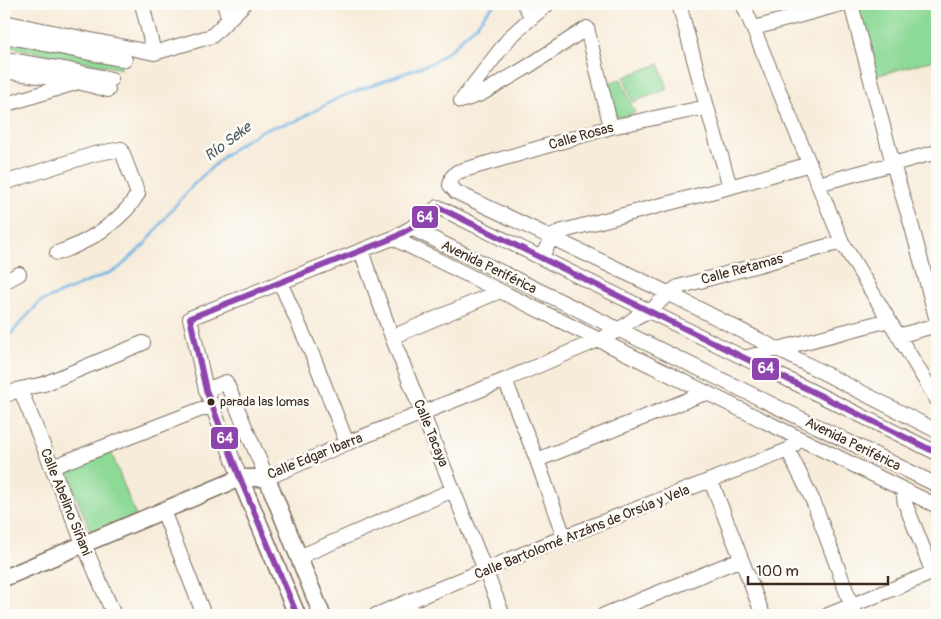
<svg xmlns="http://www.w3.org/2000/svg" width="941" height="619" viewBox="0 0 941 619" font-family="Pangolin,sans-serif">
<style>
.green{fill:#8dd996;stroke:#64825a}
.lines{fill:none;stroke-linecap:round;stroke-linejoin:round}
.stream{stroke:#6db3e4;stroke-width:2.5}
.minor-casing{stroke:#7d6e60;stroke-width:16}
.major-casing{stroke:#7d6e60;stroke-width:19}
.minor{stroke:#fff;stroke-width:14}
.major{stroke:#fff;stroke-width:16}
.bus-1-casing{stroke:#fdfcf7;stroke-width:10}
.bus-1{stroke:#8e44ad;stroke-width:6}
.bus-dot{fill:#3b2a1e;stroke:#fdfcf7;stroke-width:2}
.labels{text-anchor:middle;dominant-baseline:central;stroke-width:5;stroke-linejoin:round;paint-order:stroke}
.bus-label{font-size:13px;fill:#3b2a1e;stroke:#fdfcf7;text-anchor:start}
.street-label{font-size:14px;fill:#3b2a1e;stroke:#fdfcf7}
.water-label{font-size:15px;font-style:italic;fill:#4c5a63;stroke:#fdfcf7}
.line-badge{stroke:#fdfcf7;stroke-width:2}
.badge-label{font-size:14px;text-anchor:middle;font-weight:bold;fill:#fff}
</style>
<rect width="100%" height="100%" fill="#fdfcf7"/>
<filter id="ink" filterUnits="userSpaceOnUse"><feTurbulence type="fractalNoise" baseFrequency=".02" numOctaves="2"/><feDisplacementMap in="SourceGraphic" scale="10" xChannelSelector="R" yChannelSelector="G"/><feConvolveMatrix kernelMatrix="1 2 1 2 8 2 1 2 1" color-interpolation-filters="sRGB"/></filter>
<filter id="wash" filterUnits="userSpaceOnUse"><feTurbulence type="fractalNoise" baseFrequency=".0096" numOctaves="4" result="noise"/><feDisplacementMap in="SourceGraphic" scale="20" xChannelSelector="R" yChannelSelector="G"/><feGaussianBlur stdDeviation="1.12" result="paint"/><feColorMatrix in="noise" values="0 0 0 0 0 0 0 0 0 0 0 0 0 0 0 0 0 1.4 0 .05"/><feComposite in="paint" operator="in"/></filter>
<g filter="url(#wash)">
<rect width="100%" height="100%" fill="#f7ecda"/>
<!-- green -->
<path class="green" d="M862 4H934L937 17V59L875 76 855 5Z
M4 37 122 62 121 69 4 46Z
M659 64 668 89 633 102 624 77Z
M621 79 635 113 622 117 615 116 608 83Z
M111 452 136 516 91 533 65 468Z"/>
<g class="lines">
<!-- stream -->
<path class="stream" d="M4 341 40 302 118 269 145 244 169 213 194 184 224 156 241 143 265 129 296 121 338 98 434 62 456 45 464 36 476 26 485 14 495 4"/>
</g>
</g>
<g filter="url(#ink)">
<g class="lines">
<!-- minor casing -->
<g class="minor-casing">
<path id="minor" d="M142 4 154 53
M224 4 229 19
M524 4 532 17
M679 4 707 107 730 187
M743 4 842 242 937 400
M851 4 893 164 912 227 937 321
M4 22 154 53 212 36 244 4
M754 28 841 4
M4 36 125 60
M4 59 69 70 111 79
M4 71 78 82 108 90
M461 101 481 94 524 69 587 28 611 127
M461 101 510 37 532 17 548 4
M4 105 75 83
M707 107 611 127 457 172 452 177 450 185 456 192 668 293 937 431
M4 183 94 154 121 149 138 194C134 199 131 205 126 210 108 229 82 245 57 253
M818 184 937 152
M411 228 937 485
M393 238C574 328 756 417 937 506
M361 251 392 337 503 615
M541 258 552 237 559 232 730 187 810 164
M4 282 19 274
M280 282 315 361 347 443
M898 336 937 325
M392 337 500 291
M744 358 889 320
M505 380 537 460 564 537
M20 389 84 545 114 615
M206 390 226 382 267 478 347 443 505 380 598 340 619 330 636 317 644 313 651 312C658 302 667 294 678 287L842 242
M4 396 20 389 44 384 143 343
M795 444 788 450 814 503 855 615
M537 460 705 393
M52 467 212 405
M240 478 206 390 190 318 393 238 411 228 438 207 937 453
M711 481 763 615
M907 491 904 498 905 503 933 573
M163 511 204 615
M299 557 453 490
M408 603 413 615
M376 615 564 537 788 450
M604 615 741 559
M828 615 937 571"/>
</g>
<!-- major casing -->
<g class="major-casing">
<path id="major" d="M240 478 297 615
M4 578 240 478H267L322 615"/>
</g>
<!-- minor -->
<use href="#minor" class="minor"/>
<!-- major -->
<use href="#major" class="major"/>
<!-- bus-1 casing -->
<g class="bus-1-casing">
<path id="bus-1" d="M297 615 240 478 206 390 190 318 393 238 411 228 438 207 937 453"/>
</g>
<!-- bus-1 -->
<use href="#bus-1" class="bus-1"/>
</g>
</g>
<!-- markers -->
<circle class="bus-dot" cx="211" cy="402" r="4.5"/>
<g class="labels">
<!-- bus labels -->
<g class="bus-label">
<text x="220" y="402">parada las lomas</text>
</g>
<!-- street labels -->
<g class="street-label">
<text transform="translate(581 136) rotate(-16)">Calle Rosas</text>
<text transform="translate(489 267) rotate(26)">Avenida Periférica</text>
<text transform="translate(742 269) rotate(-15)">Calle Retamas</text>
<text transform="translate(431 433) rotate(68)">Calle Tacaya</text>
<text transform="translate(853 444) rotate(26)">Avenida Periférica</text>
<text transform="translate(315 456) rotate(-22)">Calle Edgar Ibarra</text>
<text transform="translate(66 502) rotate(68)">Calle Abelino Siñani</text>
<text transform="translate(582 532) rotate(-22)">Calle Bartolomé Arzáns de Orsúa y Vela</text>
</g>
<!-- water labels -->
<g class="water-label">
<text transform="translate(228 142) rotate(-37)">Río Seke</text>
</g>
</g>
<g class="line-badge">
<rect x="411" y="205" width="28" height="24" rx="5" fill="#8e44ad"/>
<rect x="751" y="357" width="29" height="24" rx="5" fill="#8e44ad"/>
<rect x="210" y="426" width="29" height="24" rx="5" fill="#8e44ad"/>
</g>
<g class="badge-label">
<text x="425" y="222">64</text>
<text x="766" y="373">64</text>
<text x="225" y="443">64</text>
</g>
<!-- margin -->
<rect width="941" height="619" fill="none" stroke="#fdfcf7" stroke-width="20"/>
<!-- scale -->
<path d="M748 576v8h140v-8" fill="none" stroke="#3b2a1e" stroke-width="2.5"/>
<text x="756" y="576" font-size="15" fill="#3b2a1e" stroke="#fdfcf7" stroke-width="4" paint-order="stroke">100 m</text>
</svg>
